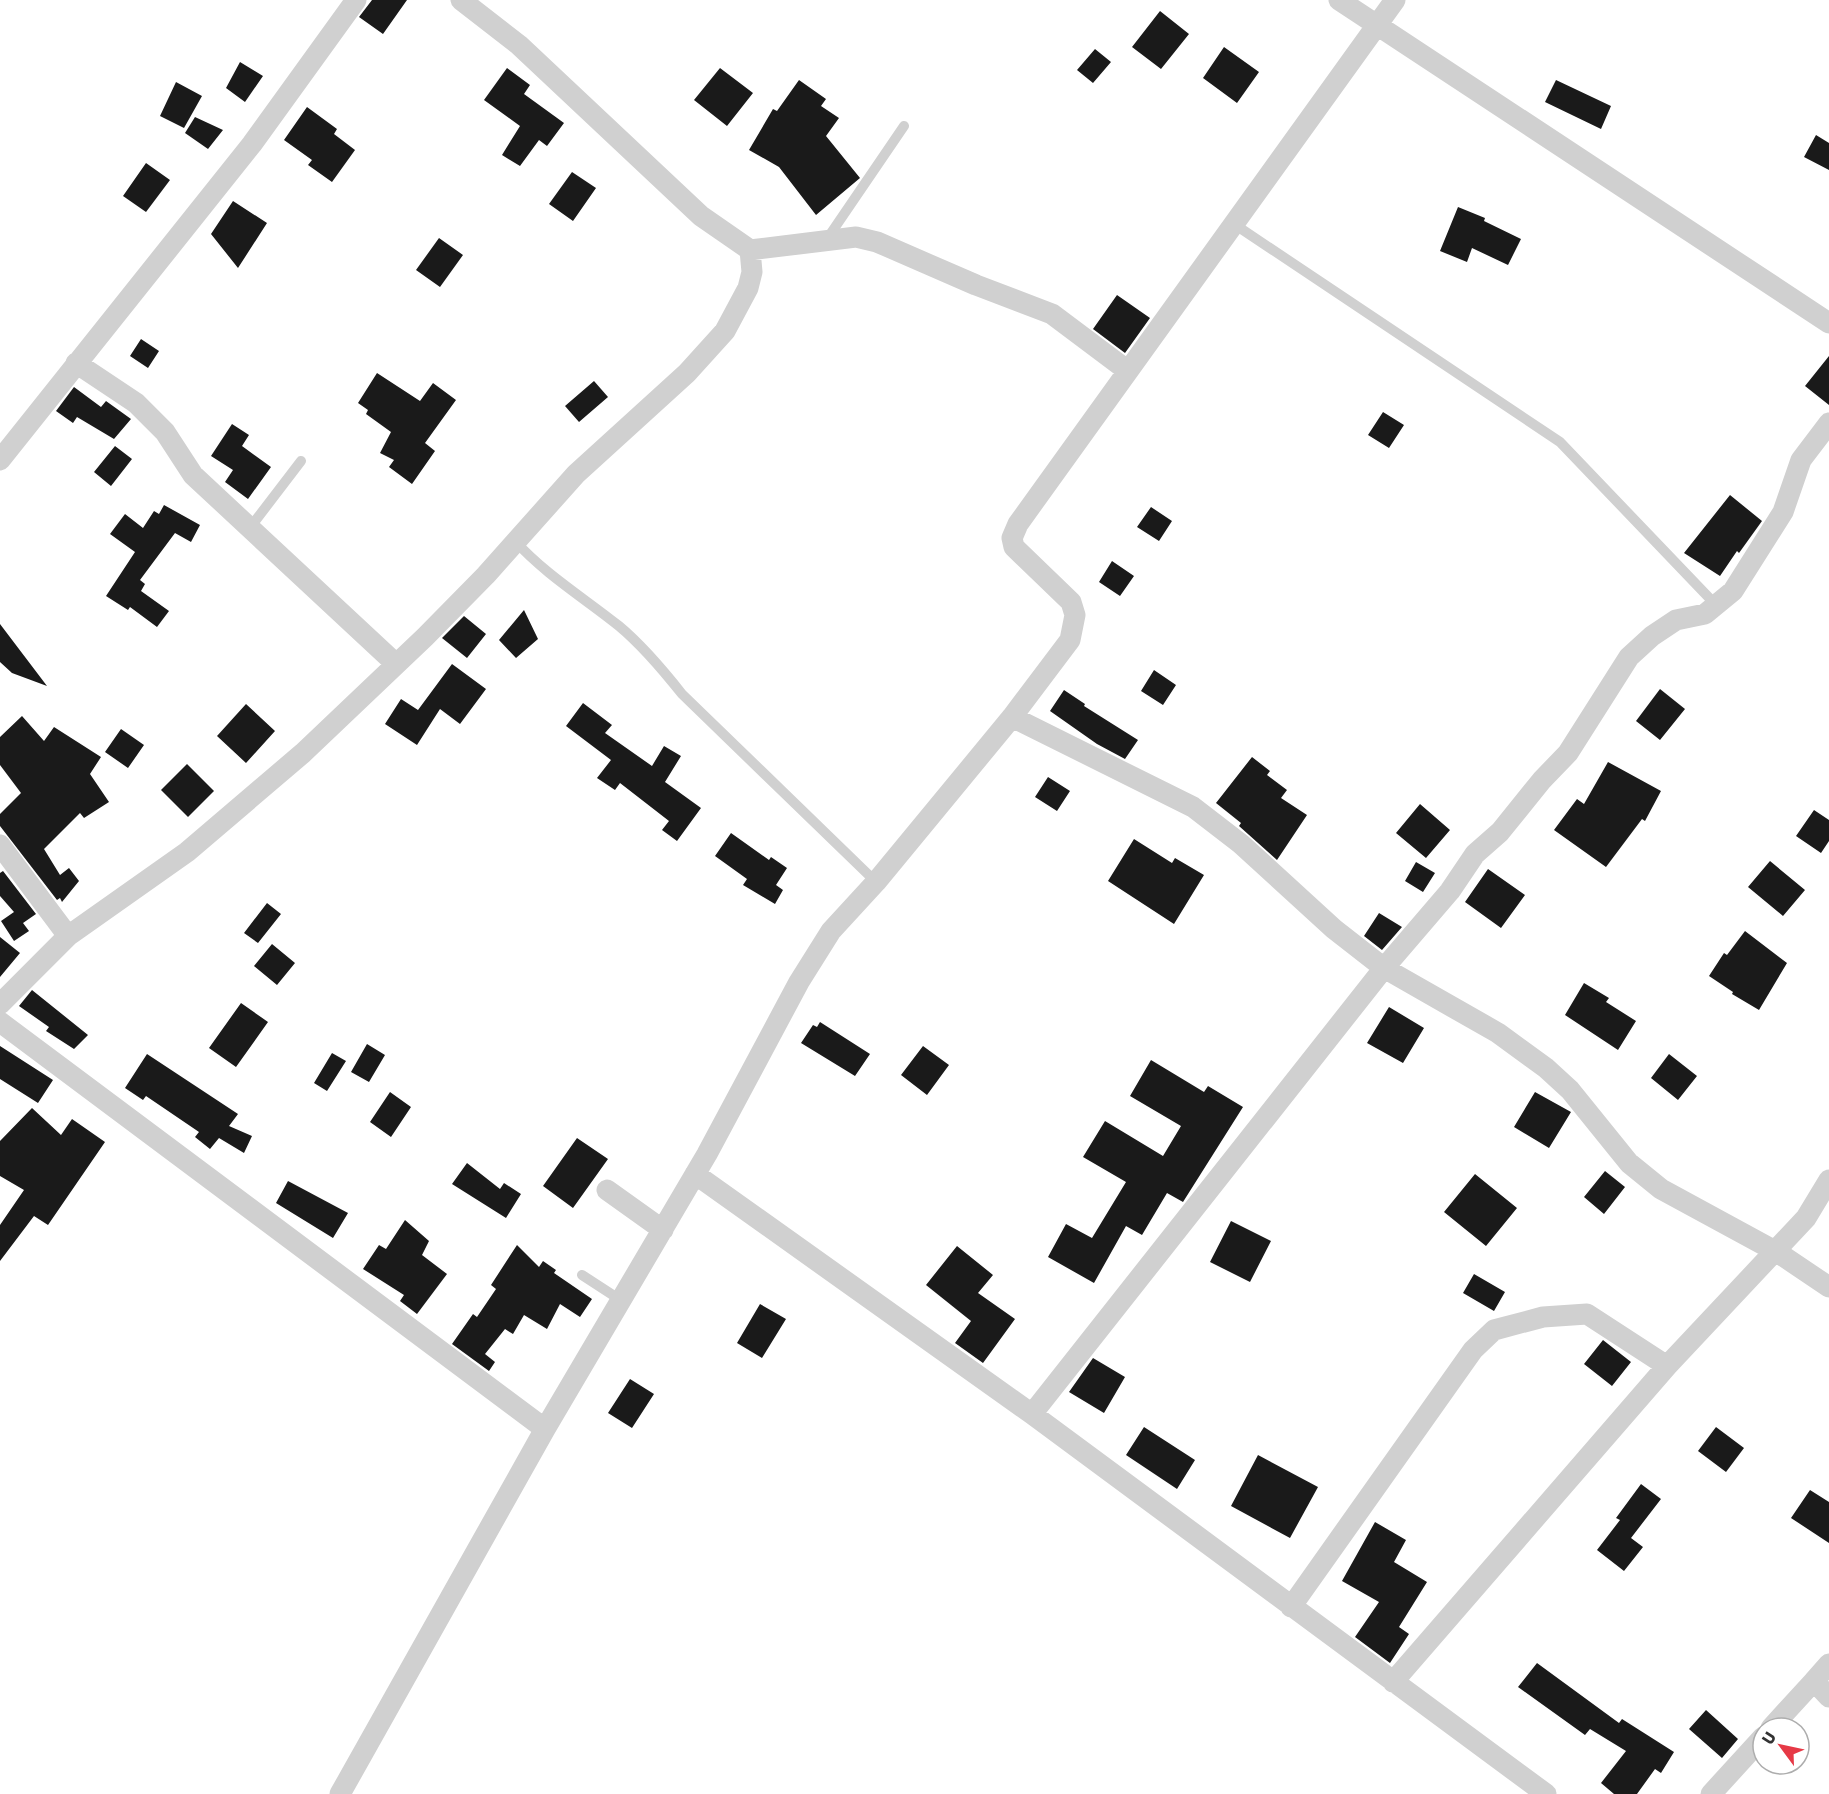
<svg xmlns="http://www.w3.org/2000/svg" width="1829" height="1794" viewBox="0 0 1829 1794" font-family="Jost,sans-serif">
<style>
.building{fill:#1a1a1a}
.lines{fill:none;stroke-linecap:round;stroke-linejoin:round}
.lane{stroke:#d0d0d0;stroke-width:10}
.street{stroke:#d0d0d0;stroke-width:21}
</style>
<rect width="100%" height="100%" fill="#fff"/>
<!-- building -->
<path class="building" d="M372 0H407L383 34 359 17Z
M1160 11 1189 34 1161 69 1132 47Z
M1224 47 1259 72 1237 103 1203 78Z
M1095 49 1111 62 1093 83 1077 70Z
M240 62 263 76 245 102 226 88Z
M507 68 530 85 524 94 564 123 547 146 539 140 520 166 502 155 520 126 484 100Z
M720 68 753 93 727 126 694 100Z
M799 80 826 99 821 106 839 118 826 136 860 178 816 215 779 167 749 150 773 109 777 111Z
M1556 80 1611 106 1601 129 1545 102Z
M176 82 202 96 184 128 160 116Z
M307 107 337 129 334 134 355 150 332 182 308 165 312 160 284 140Z
M195 117 223 130 208 149 185 133Z
M1816 135 1829 143V170L1804 157Z
M146 163 170 180 146 212 123 196Z
M572 172 596 188 573 221 549 204Z
M233 201 267 223 238 268 211 234Z
M1458 207 1485 218 1484 221 1521 239 1508 265 1472 248 1467 262 1440 251Z
M439 238 463 255 440 287 416 270Z
M1117 295 1150 318 1125 353 1093 329Z
M141 339 159 351 148 368 130 356Z
M1829 356V405L1805 386Z
M377 373 420 401 433 383 456 400 425 443 435 451 412 484 389 467 394 460 380 453 391 432 366 414 368 410 358 403Z
M594 381 608 397 579 422 565 406Z
M74 387 101 407 106 401 131 419 114 439 77 417 73 423 56 411Z
M1383 412 1404 425 1389 448 1368 435Z
M232 424 249 435 242 446 271 467 248 499 225 482 233 470 211 456Z
M115 446 132 459 111 486 94 472Z
M1730 495 1762 521 1739 553 1737 551 1720 576 1684 553Z
M164 505 200 525 191 542 175 533 140 580 145 584 141 591 169 611 157 627 130 607 128 610 106 596 135 552 110 534 125 514 143 528 154 511 159 514Z
M1151 507 1172 521 1159 541 1137 527Z
M1112 561 1134 576 1120 596 1099 582Z
M524 610 538 639 516 658 499 640Z
M464 616 486 634 467 658 442 638Z
M0 624 47 686 12 673 0 662Z
M452 664 486 689 460 724 440 709 417 745 385 724 401 699 418 710Z
M1154 670 1176 685 1163 705 1141 691Z
M1660 689 1685 709 1660 740 1636 721Z
M1064 690 1085 704 1084 706 1138 740 1125 759 1097 744 1050 711Z
M583 703 612 725 605 733 652 766 664 746 681 756 665 782 701 808 677 841 662 830 669 821 620 783 615 790 597 778 611 760 566 726Z
M246 704 275 731 246 763 217 736Z
M22 716 44 741 54 727 101 757 90 774 109 802 84 818 80 813 44 849 60 875 69 868 79 881 62 902 60 898 57 900 0 826V814L21 793 0 765V737Z
M121 729 144 745 128 768 105 752Z
M1252 757 1270 771 1267 775 1287 790 1281 798 1307 815 1277 860 1239 826 1241 823 1216 803Z
M1608 762 1661 791 1645 821 1642 819 1606 867 1554 830 1577 799 1584 804Z
M187 764 214 791 188 817 161 790Z
M1048 777 1070 791 1057 811 1035 797Z
M1420 804 1450 830 1426 858 1396 833Z
M1814 810 1829 820V841L1821 853 1796 836Z
M731 833 769 860 771 857 787 868 776 885 783 890 775 904 743 885 747 879 715 856Z
M1134 839 1172 863 1175 858 1204 875 1174 924 1108 881Z
M1770 861 1805 890 1783 916 1748 887Z
M1416 862 1435 873 1423 892 1405 881Z
M1488 869 1525 895 1501 928 1465 902Z
M3 871 36 914 23 923 29 931 14 941 1 921 14 912 0 896V873Z
M267 903 281 914 258 943 244 933Z
M1379 913 1402 927 1382 950 1364 936Z
M1745 931 1787 963 1759 1010 1732 994 1733 992 1709 976 1724 953 1727 955Z
M0 937 20 953 0 977Z
M272 944 295 963 277 985 254 966Z
M1584 983 1609 998 1606 1002 1636 1021 1618 1050 1565 1015Z
M32 990 88 1035 74 1049 46 1031 49 1027 19 1006Z
M241 1003 268 1022 236 1067 209 1048Z
M1389 1007 1424 1028 1403 1063 1367 1043Z
M820 1022 870 1054 855 1076 801 1043 813 1025 817 1027Z
M367 1044 385 1055 369 1082 351 1072Z
M0 1046 53 1080 38 1103 0 1079Z
M923 1046 949 1065 927 1095 901 1075Z
M332 1053 346 1061 327 1091 314 1083Z
M147 1054 238 1114 229 1126 252 1136 244 1153 219 1138 210 1149 195 1137 199 1132 146 1096 143 1100 125 1088Z
M1669 1054 1697 1076 1678 1100 1651 1078Z
M1151 1060 1204 1092 1208 1086 1243 1107 1183 1202 1167 1193 1142 1235 1126 1226 1094 1283 1048 1257 1066 1224 1092 1238 1126 1182 1083 1157 1105 1121 1163 1156 1181 1126 1130 1096Z
M390 1092 411 1107 391 1137 370 1122Z
M1535 1092 1571 1112 1549 1148 1514 1127Z
M32 1108 61 1135 72 1119 105 1142 48 1225 34 1216 0 1261V1225L24 1190 0 1176V1141Z
M577 1138 608 1159 573 1208 543 1186Z
M467 1163 500 1189 504 1183 521 1194 506 1218 452 1184Z
M1605 1171 1625 1187 1604 1214 1584 1197Z
M1475 1174 1517 1208 1486 1246 1444 1212Z
M288 1181 348 1213 333 1238 276 1203Z
M405 1220 429 1241 422 1255 447 1274 417 1314 400 1301 404 1295 363 1269 379 1245 386 1249Z
M1231 1221 1271 1241 1250 1282 1210 1262Z
M517 1245 539 1267 543 1261 556 1270 554 1273 592 1299 580 1317 560 1304 547 1329 524 1315 513 1334 505 1329 485 1354 495 1362 489 1371 452 1344 473 1314 477 1317 496 1289 491 1285Z
M957 1246 993 1275 978 1293 1015 1319 983 1363 955 1343 971 1321 926 1285Z
M1474 1274 1505 1292 1494 1311 1463 1293Z
M760 1304 786 1319 762 1358 737 1343Z
M1603 1340 1631 1362 1612 1386 1584 1364Z
M1093 1358 1125 1377 1104 1413 1069 1392Z
M630 1379 654 1394 632 1428 608 1413Z
M1144 1427 1195 1460 1177 1489 1126 1455Z
M1716 1427 1744 1448 1726 1472 1698 1451Z
M1258 1455 1318 1487 1290 1538 1231 1506Z
M1641 1484 1661 1499 1631 1538 1643 1547 1624 1571 1597 1550 1620 1520 1616 1518Z
M1810 1490 1829 1502V1543L1791 1518Z
M1375 1522 1406 1540 1394 1562 1427 1582 1399 1627 1409 1634 1390 1663 1355 1637 1379 1602 1342 1581Z
M1537 1663 1619 1723 1622 1719 1674 1752 1661 1773 1655 1769 1637 1794H1614L1601 1783 1626 1751 1590 1729 1585 1735 1518 1687Z
M1706 1710 1738 1739 1722 1758 1689 1729Z"/>
<g class="lines">
<!-- lane -->
<path class="lane" d="M1234 224 1560 442 1716 605
M827 239 904 126
M249 529 301 461
M515 541C545 574 584 598 619 626 643 646 663 670 682 694L876 882
M582 1275 622 1301"/>
<!-- street -->
<path class="street" d="M1339 0 1829 323
M750 250 856 237 877 242 976 285 1052 314 1128 371
M76 363 136 403 165 432 193 475 396 664
M0 460 252 144 356 0
M1012 717 1193 807 1241 844 1334 929 1384 968 1450 891 1475 854 1500 832 1542 780 1568 753 1629 657 1652 636 1676 620 1705 614 1733 591 1783 512 1801 460 1829 423
M0 845 68 936
M0 1004 68 936 187 852 303 753 425 637 486 575 576 474 687 373 725 331 748 288 752 272 750 250 701 216 519 45 461 0
M0 1022 545 1429
M695 1174 1032 1414 1546 1794
M607 1190 663 1230
M1032 1414 1384 968 1498 1033 1546 1068 1570 1090 1629 1163 1661 1189 1777 1252 1829 1287
M1291 1607 1473 1350 1494 1330 1543 1317 1587 1314 1667 1366
M1829 1664 1814 1681 1829 1697
M1393 1682 1667 1366 1806 1218 1829 1180
M1771 1728 1814 1681
M340 1794 545 1429 707 1154 799 982 831 931 876 882 1012 717 1070 640 1075 615 1071 602 1014 547 1012 538 1018 524 1395 0
M1711 1794 1763 1737"/>
</g>
<!-- north arrow -->
<g transform="translate(1781 1746) rotate(303)"><circle r="28" fill="#ffffff" stroke="#adadad" stroke-width="1.5"/>
<path d="M0-4.5L10 22L0 15L-10 22Z" fill="#e63946"/>
<text y="-9" font-size="16" font-weight="bold" text-anchor="middle" fill="#333333">U</text>
</g>
</svg>
